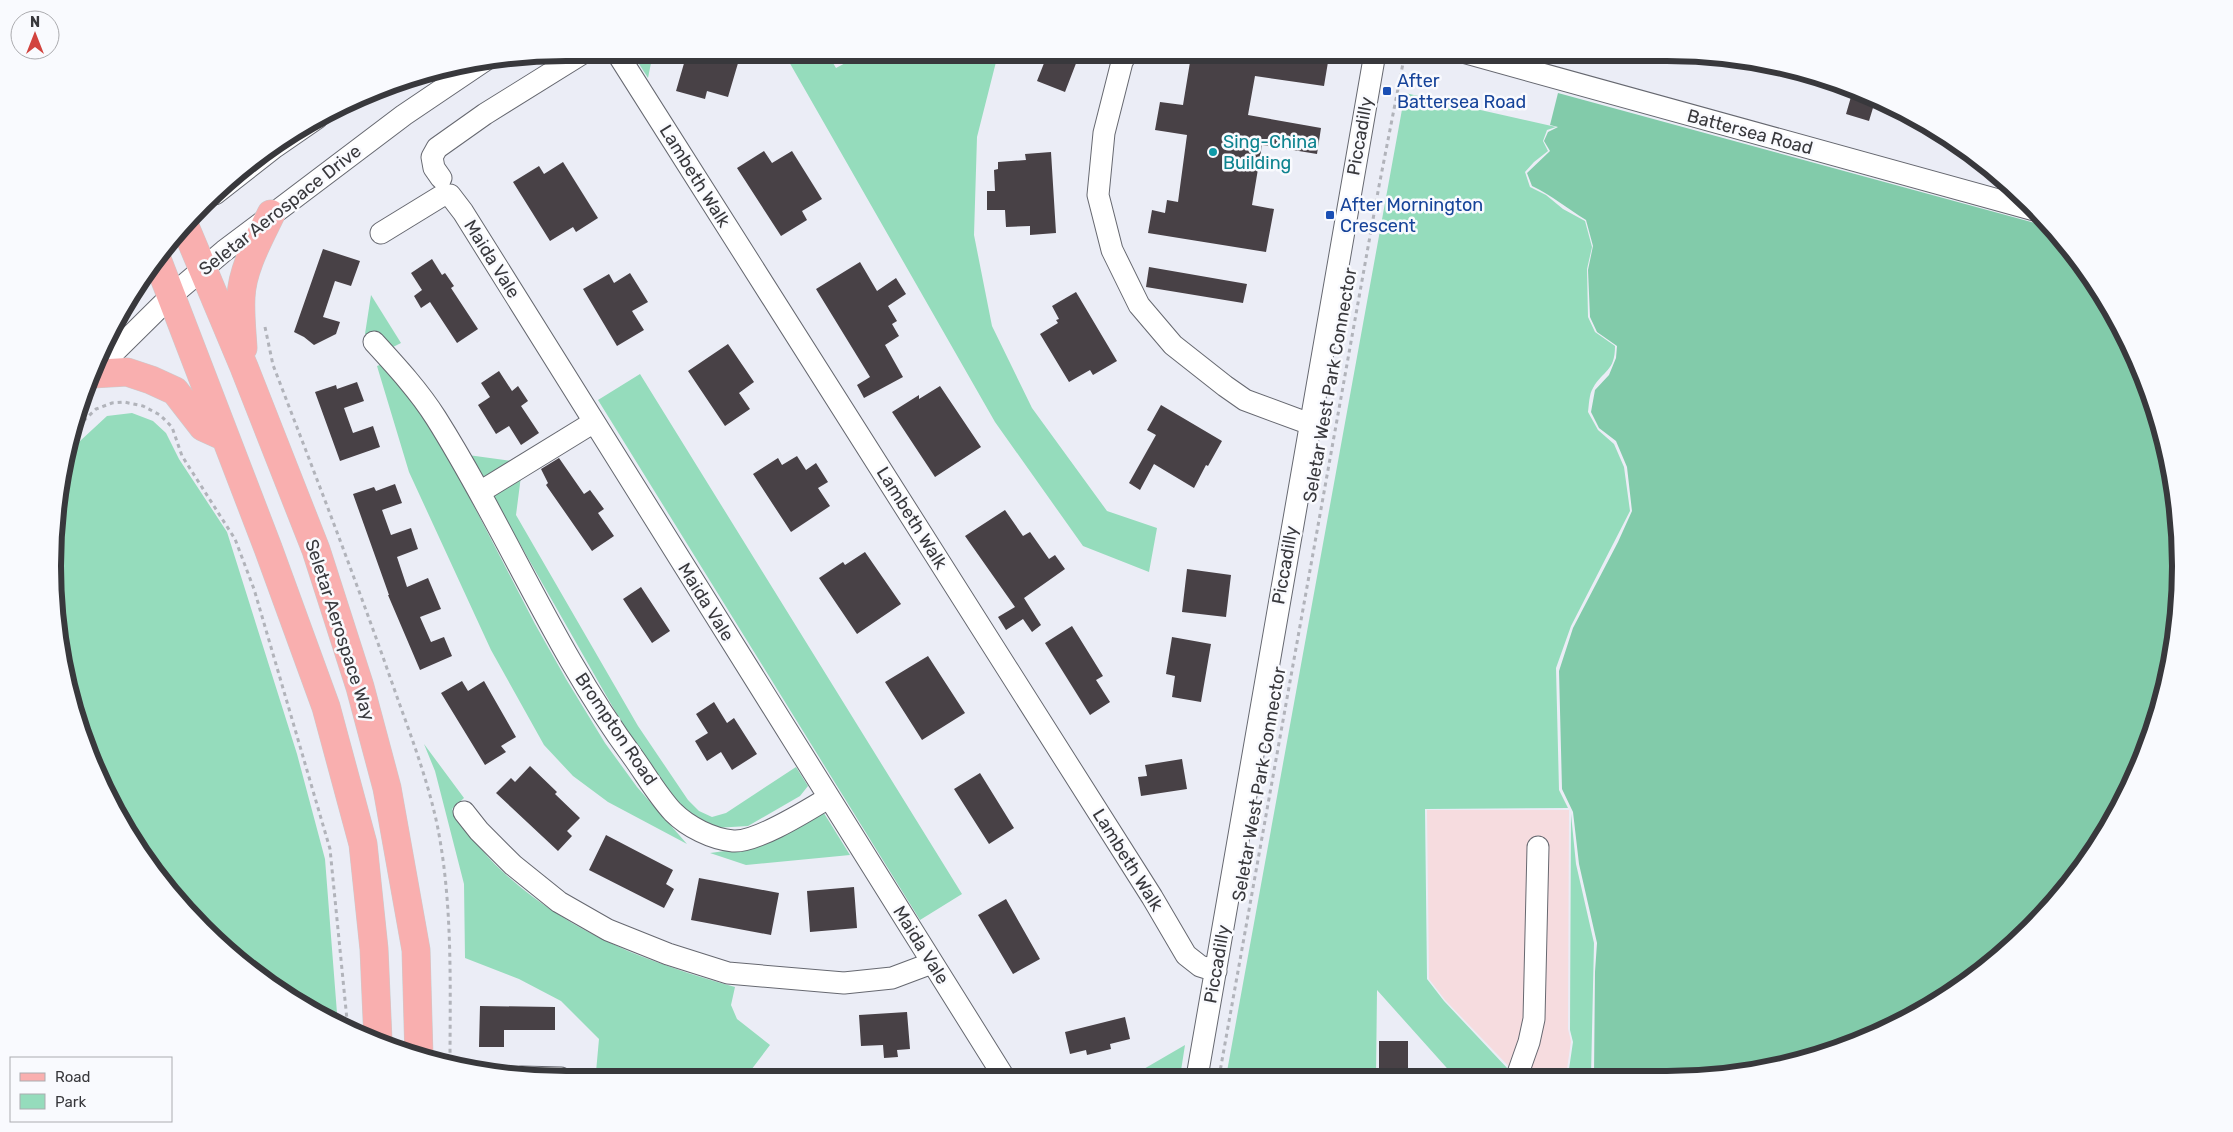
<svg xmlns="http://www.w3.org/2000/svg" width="2233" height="1132" viewBox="0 0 2233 1132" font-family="Rubik,sans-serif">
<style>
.industrial{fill:#f6dcdf}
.green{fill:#95dcbc}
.forest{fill:#82cbaa}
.building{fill:#484146}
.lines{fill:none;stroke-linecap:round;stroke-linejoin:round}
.minor-casing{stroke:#666870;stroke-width:23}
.major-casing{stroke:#cbcbcc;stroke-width:29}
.path{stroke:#b1b3ba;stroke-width:3;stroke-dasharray:4 4;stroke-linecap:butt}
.minor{stroke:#fff;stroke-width:21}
.major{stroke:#f9afaf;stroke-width:28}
.transit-dot{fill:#1a4fb4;stroke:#f9fafe;stroke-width:2}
.culture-dot{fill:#0f9aa8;stroke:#f9fafe;stroke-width:2}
.labels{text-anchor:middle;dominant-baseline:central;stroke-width:5;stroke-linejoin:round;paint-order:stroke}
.transit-label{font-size:18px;fill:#164399;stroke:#f9fafe;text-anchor:start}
.street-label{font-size:18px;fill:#38383c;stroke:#f9fafe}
.culture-label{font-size:18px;fill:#0d838f;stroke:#f9fafe;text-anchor:start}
.rim{fill:none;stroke:#38383c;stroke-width:6}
</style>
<rect width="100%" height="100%" fill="#ebedf6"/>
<!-- industrial -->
<path class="industrial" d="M1427 810H1569L1568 1029 1571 1041 1566 1076H1518L1445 1000 1429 979Z"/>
<!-- green -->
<path class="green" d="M632 53H653L648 78Z
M784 53H827L836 68 864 53H1000L997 58 977 137 974 235 992 326 1032 408 1107 511 1157 528 1149 572 1083 546 995 422Z
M1405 93 1556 127 1547 130 1543 141 1548 151 1534 162 1525 172 1530 187 1546 195 1563 209 1585 221 1592 247 1587 269 1588 317 1595 332 1615 346C1615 372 1603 370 1593 388 1589 394 1589 405 1588 412L1598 430 1614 444 1624 467 1630 511 1571 626 1556 668 1559 790 1568 808 1425 809 1427 979 1444 1001 1508 1069 1506 1076H1454L1377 990 1376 1076 1226 1077Z
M371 295 401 343 391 348 385 341 365 334Z
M385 363 416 403 446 452 535 624 566 679 605 743 637 787 687 844 608 802 573 776 544 745 491 650 409 472 377 366Z
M640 374 962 894 920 920 598 400Z
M132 413 153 421 166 433 179 459 227 532 297 754 325 859 338 1026 280 993 203 929 158 878 106 793 80 731 57 633 54 533 62 466 66 454 107 416Z
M468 455 520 462 484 482Z
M521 476 516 515 638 726 688 800 699 811 712 817 726 813 796 767 808 786 800 796 748 826 715 828 695 819 663 787 615 711 491 493Z
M424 744 464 798 452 809C467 830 482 853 502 871 570 934 647 962 735 987L731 1005 737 1019 770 1045 745 1078H632L596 1072 599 1039 561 1001 519 979 465 958 464 884 435 771Z
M822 810 850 855 746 865 710 853 747 848Z
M1571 814 1576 864 1594 943 1591 1076H1568L1573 1042 1570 1030Z
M1185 1045 1180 1077H1130Z"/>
<!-- forest -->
<path class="forest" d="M1558 93 2053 228 2112 309 2153 401 2176 499 2179 599 2163 699 2128 793 2053 904 1953 993 1863 1041 1734 1075 1594 1076 1595 972 1597 943 1579 864 1573 812 1562 789 1559 671 1573 628 1618 542 1632 511 1627 467 1616 441 1599 428 1591 412 1595 390 1609 375 1616 358 1617 346 1597 332 1590 317 1588 270 1593 246 1586 220C1568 209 1551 195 1532 186L1527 173 1550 151 1544 141 1548 132 1558 127 1550 125Z"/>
<!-- building -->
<path class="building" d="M687 53H741L728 97 707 91 705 99 676 91Z
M1048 53H1080L1065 92 1037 81Z
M1207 53H1276L1328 62 1324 86 1255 76 1248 115 1321 128 1317 154 1262 145 1252 205 1274 209 1266 252 1148 233 1152 210 1165 213 1167 200 1178 202 1187 135 1155 130 1160 102 1183 105 1191 56 1206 59Z
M1853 90 1876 98 1869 121 1846 114Z
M764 151 772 163 792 151 822 199 802 211 807 220 781 236 737 168Z
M1051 152 1056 233 1030 235V226L1006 227 1005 210H987V191H995L994 170 998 169V162L1026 160 1025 154Z
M563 162 598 218 576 232 573 227 550 241 513 182 539 166 544 174Z
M323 249 360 261 351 286 335 281 323 317 340 322 336 334 314 345 304 337 294 332Z
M432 259 442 275 445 273 454 286 451 288 478 329 457 343 430 302 421 308 414 296 422 290 411 273Z
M860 262 877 291 896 278 906 294 888 306 897 321 892 324 899 336 885 345 903 377 864 398 857 385 870 377 816 289Z
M1149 267 1247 284 1243 303 1146 287Z
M630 273 648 302 632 311 644 330 617 346 583 289 609 274 614 283Z
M1076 292 1117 361 1093 375 1090 370 1069 382 1040 334 1058 323 1056 320 1059 319 1052 306Z
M728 344 754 382 739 393 750 409 725 426 688 371Z
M499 371 512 391 518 386 528 401 521 406 539 433 521 445 509 426 496 434 478 405 490 397 481 383Z
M357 382 364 401 344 408 353 433 373 426 380 447 340 461 315 392 336 385 337 389Z
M940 386 981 447 935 477 892 412 919 395V399Z
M1161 405 1222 441 1208 466 1206 465 1194 488 1154 464 1140 490 1129 483 1156 435 1147 430Z
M797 456 806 470 816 463 828 482 818 488 830 506 791 532 753 474 778 458 782 465Z
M559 458 584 494 590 490 604 509 598 513 614 536 592 551 546 485 548 483 541 469Z
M395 484 402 503 382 510 391 535 411 528 418 549 397 557 407 587 428 578 441 609 420 617 431 642 444 637 452 656 420 670 388 595H389L353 494 374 487 376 491Z
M1005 510 1023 536 1030 532 1049 559 1055 555 1065 569 1024 598 1041 625 1032 632 1023 619 1006 630 998 617 1015 607 965 536Z
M865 552 901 604 857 634 819 578 843 562 845 565Z
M1187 569 1231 575 1226 617 1182 612Z
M641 587 670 631 652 643 623 599Z
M1072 626 1103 676 1096 680 1110 702 1090 715 1045 643Z
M1172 637 1211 644 1201 702 1172 697 1175 676 1166 674Z
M928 656 965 713 922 740 885 682Z
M462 681 468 691 484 681 516 737 501 746 506 752 485 765 441 693Z
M714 702 727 723 734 718 757 754 732 770 721 752 707 761 695 741 708 733 696 714Z
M1182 759 1187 789 1141 796 1138 777 1147 776 1145 765Z
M530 766 557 792 555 794 580 818 567 831 572 836 558 851 496 793 511 778 515 782Z
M980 773 1014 828 989 844 954 789Z
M606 835 673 870 666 884 674 889 664 908 589 870Z
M699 878 779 893 771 935 691 920Z
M854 887 857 928 810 932 807 891Z
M1006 899 1040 959 1013 974 978 915Z
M480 1006 555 1007V1030H504V1047H479Z
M907 1012 910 1049 897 1050 898 1057 884 1058 883 1045 861 1046 859 1015Z
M1125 1017 1130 1039 1110 1044 1111 1049 1087 1055 1086 1050 1070 1054 1065 1032Z
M1379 1041H1408V1076H1379Z"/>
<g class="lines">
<!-- minor casing -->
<g class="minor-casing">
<path id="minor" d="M617 53 1152 897 1186 955 1200 966 1216 971
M1127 53 1122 62 1104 133 1098 195 1112 250 1139 305 1173 345 1225 386 1245 400 1310 424
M1466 53 2034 210
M441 178 434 168 432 157 437 148 485 114 583 53
M215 194 275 147 317 118
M381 233 443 195H450L463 212 1004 1077
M374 342C396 366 419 391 436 418 506 529 555 652 633 757 646 775 658 796 673 812 688 827 712 839 733 841 756 843 808 810 828 798
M90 376 171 296 224 251 404 115 484 61
M480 492 594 422
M464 812 479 831 513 865 559 902 608 930 668 954 728 973 844 983 892 978 932 963
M1517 1076 1529 1042 1534 1019 1538 847
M522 1077 561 1078
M1197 1077 1375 53"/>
</g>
<!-- major casing -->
<g class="major-casing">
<path id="major" d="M184 224 244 367 316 550 360 687 387 788 416 950 419 1057
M157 259 268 548 326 707 363 844 374 949 378 1041
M243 348C242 331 240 314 241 297 242 269 259 239 271 214
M92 374 127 372 151 380 175 391 203 427 225 437"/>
</g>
<!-- path -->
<path class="path" d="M265 327 273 365C313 469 353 572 390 677 407 726 426 773 437 824 453 903 450 985 450 1065
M72 432 96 409 112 403 124 402 143 406 160 415 172 427 182 456 235 539 254 589 330 849 348 1030
M1219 1077 1379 186 1405 53"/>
<!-- minor -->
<use href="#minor" class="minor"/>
<!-- major -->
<use href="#major" class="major"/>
</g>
<!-- markers -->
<g class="transit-dot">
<rect x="1382" y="86" width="10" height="10" rx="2.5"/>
<rect x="1325" y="210" width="10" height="10" rx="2.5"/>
</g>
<circle class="culture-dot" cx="1213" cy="152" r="5"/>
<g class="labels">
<!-- transit labels -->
<g class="transit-label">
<text x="1397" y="81">After<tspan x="1397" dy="21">Battersea Road</tspan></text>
<text x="1340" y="205">After Mornington<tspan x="1340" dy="21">Crescent</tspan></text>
</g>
<!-- street labels -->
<g class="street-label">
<text transform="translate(1750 132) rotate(15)">Battersea Road</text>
<text transform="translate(1360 136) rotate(-80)">Piccadilly</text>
<text transform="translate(695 176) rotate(58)">Lambeth Walk</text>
<text transform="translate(280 210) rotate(-38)">Seletar Aerospace Drive</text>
<text transform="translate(492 259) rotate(58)">Maida Vale</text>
<text transform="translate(1330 385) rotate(-80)">Seletar West Park Connector</text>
<text transform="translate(912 518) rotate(58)">Lambeth Walk</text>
<text transform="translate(1285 565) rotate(-80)">Piccadilly</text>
<text transform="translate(706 602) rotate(58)">Maida Vale</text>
<text transform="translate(340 630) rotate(72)">Seletar Aerospace Way</text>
<text transform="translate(616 729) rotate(56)">Brompton Road</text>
<text transform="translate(1259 784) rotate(-80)">Seletar West Park Connector</text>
<text transform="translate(1128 860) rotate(58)">Lambeth Walk</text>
<text transform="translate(921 945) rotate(58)">Maida Vale</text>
<text transform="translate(1217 964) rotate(-80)">Piccadilly</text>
</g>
<!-- culture labels -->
<g class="culture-label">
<text x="1223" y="142">Sing-China<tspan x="1223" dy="21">Building</tspan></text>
</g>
</g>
<!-- crop -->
<path d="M0 0H2233V1132H0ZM566 61H1667A505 505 0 0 1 2172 566V566A505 505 0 0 1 1667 1071H566A505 505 0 0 1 61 566V566A505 505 0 0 1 566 61Z" fill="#f9fafe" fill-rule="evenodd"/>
<path class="rim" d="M566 61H1667A505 505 0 0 1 2172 566V566A505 505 0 0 1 1667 1071H566A505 505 0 0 1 61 566V566A505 505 0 0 1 566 61Z"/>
<!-- legend -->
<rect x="10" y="1057" width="162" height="65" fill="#f9fafe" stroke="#acacb0"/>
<rect x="20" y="1073" width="25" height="8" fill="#f9afaf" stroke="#acacb0"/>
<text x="55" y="1082" font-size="15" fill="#38383c">Road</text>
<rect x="20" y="1094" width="25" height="15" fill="#95dcbc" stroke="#acacb0"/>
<text x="55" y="1107" font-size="15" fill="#38383c">Park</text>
<!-- north arrow -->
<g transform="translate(35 35)"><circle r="24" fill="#f9fafe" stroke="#acacb0"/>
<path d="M0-4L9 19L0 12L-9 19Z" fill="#d2433e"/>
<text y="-8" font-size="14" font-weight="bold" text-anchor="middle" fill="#38383c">N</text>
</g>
</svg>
